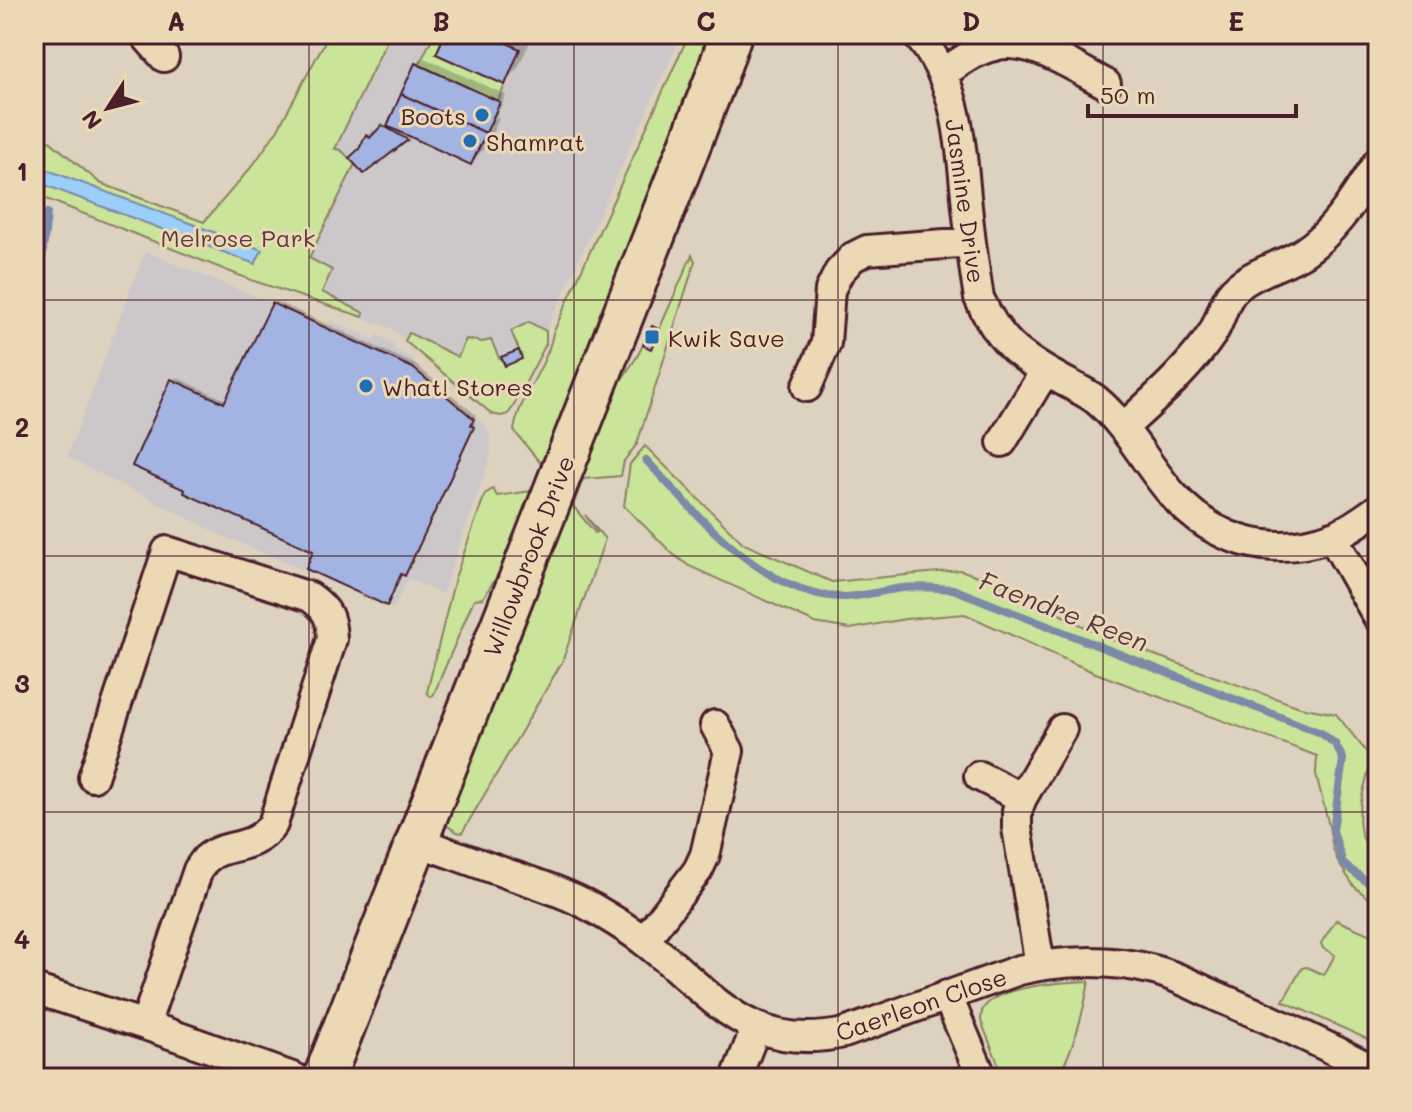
<svg xmlns="http://www.w3.org/2000/svg" width="1412" height="1112" viewBox="0 0 1412 1112" font-family="Mali,sans-serif">
<style>
.built{fill:#ccc8ca}
.green{fill:#cae49a;stroke:#8a8262;stroke-width:2}
.water{fill:#9bcff9;stroke:#7b89a7;stroke-width:2}
.shadow{fill:#0003}
.lines{fill:none;stroke-linecap:round;stroke-linejoin:round}
.stream{stroke:#7b89a7;stroke-width:8}
.building{fill:#a3b3e2;stroke:#4a1f2b;stroke-width:2}
.street-casing{stroke:#4a1f2b;stroke-width:34}
.secondary-casing{stroke:#4a1f2b;stroke-width:46}
.street{stroke:#ebd9b6;stroke-width:28}
.secondary{stroke:#ebd9b6;stroke-width:40}
.grid{fill:none;stroke:#4a1f2b;stroke-width:2;stroke-opacity:0.55}
.poi-dot{fill:#1f6fb2;stroke:#ebd9b6;stroke-width:3}
.labels{text-anchor:middle;dominant-baseline:central;stroke-width:6;stroke-linejoin:round;paint-order:stroke}
.poi-label{font-size:24px;fill:#4a1f2b;stroke:#ebd9b6;text-anchor:start}
.street-label{font-size:24px;fill:#4a1f2b;stroke:#ebd9b6}
.park-label{font-size:24px;fill:#5d3d3c;stroke:#ebd9b6}
.water-label{font-size:26px;font-style:italic;fill:#56394a;stroke:#ebd9b6}
.neatline{fill:none;stroke:#4a1f2b;stroke-width:3}
.grid-label{font-size:26px;text-anchor:middle;font-weight:bold;fill:#4a1f2b}
</style>
<rect width="100%" height="100%" fill="#ddd1bf"/>
<filter id="ink" filterUnits="userSpaceOnUse"><feTurbulence type="fractalNoise" baseFrequency=".0125" numOctaves="2"/><feDisplacementMap in="SourceGraphic" scale="16" xChannelSelector="R" yChannelSelector="G"/><feConvolveMatrix kernelMatrix="1 2 1 2 8 2 1 2 1" color-interpolation-filters="sRGB"/></filter>
<g filter="url(#ink)">
<!-- built -->
<path class="built" d="M390 34H682L546 331V344L508 414 501 416 492 414 391 328 251 280 335 150Z
M145 252 272 303 324 327 331 321 374 340 378 335 396 344 394 349 414 360V368L474 418H479L486 425 491 440 490 459 442 594 408 579 394 608 387 606 217 533 67 457Z"/>
<!-- green -->
<path class="green" d="M329 34H390L335 149 341 150 355 164 309 258 332 270 322 292 364 313 363 317 251 280 34 194V128L100 183 204 222 254 164 278 129Z
M434 34H445L436 54 505 85 498 101 419 65Z
M689 34H706L699 65 522 536 483 598 474 599 433 696H430L427 692 455 578 485 494 493 489 497 496 531 491 542 465 514 431C519 396 547 368 553 333Z
M692 255 695 261 637 444 624 461 621 476 583 479 573 506 595 533 597 532 585 515 605 539 562 662 462 833 457 832 446 825 465 763 606 402 637 357 643 345 651 348Z
M529 322 546 331V344L513 407 508 414 501 416 492 414 405 341 409 333 458 357 466 339 482 342 491 340 499 358 519 350 511 331Z
M645 446 744 544 832 582 960 570 996 582 1107 638 1300 707 1336 714 1372 759C1364 791 1345 834 1378 856V904L1374 903 1354 886 1338 862 1333 849 1329 826 1316 774 1317 756 1093 672 965 614 905 619 850 629 815 623 689 566 674 555 624 506 630 464Z
M1336 920 1378 938V1044L1283 1001 1302 968 1307 967 1324 975 1335 955 1323 948 1321 943Z
M1089 981C1082 1019 1075 1043 1058 1078H1004L981 1021C981 1013 982 1008 988 1003 1010 985 1062 982 1089 981Z"/>
<!-- water -->
<path class="water" d="M34 165 262 250 255 264 34 181Z"/>
<!-- shadow -->
<path class="shadow" d="M447 34H531L533 35 518 68 504 82Z
M424 58 506 95 496 117 499 119 485 148 471 162 410 134 364 172 367 137 374 130 378 132 390 120 417 65Z
M276 301 416 365 476 415 473 422 475 423 408 571 405 574 402 572 386 604 316 550 173 380 176 377 228 401Z"/>
<g class="lines">
<!-- stream -->
<path class="stream" d="M34 334 47 213
M646 460C697 514 761 595 843 597 862 597 884 590 903 588 919 586 937 588 953 589L1321 733 1335 744 1343 759 1333 831 1343 864 1374 887 1378 888"/>
</g>
<!-- building -->
<path class="building" d="M445 34H496L494 37 520 49 505 85 436 54Z
M415 63 500 102 486 133 401 94Z
M401 94 486 133 471 165 387 126Z
M382 125 408 140 364 174 349 158 359 149 366 135 370 138Z
M272 303 413 368 474 419 471 425 474 427 405 576 401 574 387 606 306 569 313 551 184 493 185 490 132 466 171 379 224 403Z
M652 326 660 330 651 349 643 345Z
M519 350 522 359 505 366 501 357Z"/>
<g class="lines">
<!-- street casing -->
<g class="street-casing">
<path id="street" d="M144 34 164 57
M916 34C959 80 961 147 967 207 970 237 974 268 979 298 998 340 1018 356 1058 378 1070 385 1084 391 1095 399 1127 425 1145 463 1172 494 1213 541 1271 558 1331 537 1348 531 1363 519 1378 509
M943 73C959 63 975 50 994 46 1030 36 1075 68 1106 84
M807 387 826 343 830 290 839 272 853 257 867 250 971 242
M1123 428C1154 399 1188 370 1212 334 1220 322 1222 307 1230 295 1245 274 1283 266 1304 252 1337 230 1357 194 1378 162
M1002 442 1045 371
M1332 536 1378 617
M979 776 1022 798
M93 777 167 551 310 597C328 610 331 617 332 639L273 824C252 853 227 841 206 859 203 862 201 866 198 870L145 1025
M416 841C447 852 478 863 508 874 537 884 566 893 593 908 610 918 629 929 644 941 712 993 747 1054 844 1033L1019 970C1062 960 1111 959 1154 970 1175 975 1196 987 1216 996 1266 1017 1314 1040 1362 1064
M644 941 698 870 705 855 729 751 715 725
M1040 965 1017 828V811L1022 798 1062 729
M34 989 145 1025 295 1078
M947 995 982 1078
M736 1078 756 1028"/>
</g>
<!-- secondary casing -->
<g class="secondary-casing">
<path id="secondary" d="M324 1078 716 78 731 34"/>
</g>
<!-- street -->
<use href="#street" class="street"/>
<!-- secondary -->
<use href="#secondary" class="secondary"/>
</g>
</g>
<!-- grid -->
<path class="grid" d="M309 34V1078M574 34V1078M838 34V1078M1103 34V1078M34 300H1378M34 556H1378M34 812H1378"/>
<!-- markers -->
<g class="poi-dot">
<circle cx="482" cy="115" r="8"/>
<circle cx="470" cy="141" r="8"/>
<rect x="644" y="329" width="16" height="16" rx="4"/>
<circle cx="366" cy="386" r="8"/>
</g>
<g class="labels">
<!-- poi labels -->
<g class="poi-label">
<text x="466" y="115" text-anchor="end">Boots</text>
<text x="486" y="141">Shamrat</text>
<text x="668" y="337">Kwik Save</text>
<text x="382" y="386">What! Stores</text>
</g>
<!-- street labels -->
<g class="street-label">
<text transform="translate(966 201) rotate(82)">Jasmine Drive</text>
<text transform="translate(528 556) rotate(-69)">Willowbrook Drive</text>
<text transform="translate(921 1004) rotate(-19)">Caerleon Close</text>
</g>
<!-- park labels -->
<g class="park-label">
<text x="238" y="237">Melrose Park</text>
</g>
<!-- water labels -->
<g class="water-label">
<text transform="translate(1064 611) rotate(21)">Faendre Reen</text>
</g>
</g>
<!-- margin -->
<rect width="1412" height="1112" fill="none" stroke="#ebd9b6" stroke-width="88"/>
<!-- north arrow -->
<g transform="translate(108 108) rotate(234)" stroke="#ebd9b6" stroke-width="6" paint-order="stroke">
<path d="M0-6L14 30L0 20L-14 30Z" fill="#4a1f2b"/>
<text y="-12" font-size="22" font-weight="bold" text-anchor="middle" fill="#4a1f2b">N</text>
</g>
<!-- scale -->
<path d="M1088 104v12h208v-12" fill="none" stroke="#4a1f2b" stroke-width="4"/>
<text x="1100" y="104" font-size="24" fill="#4a1f2b" stroke="#ebd9b6" stroke-width="6" paint-order="stroke">50 m</text>
<rect x="44" y="44" width="1324" height="1024" class="neatline"/>
<g class="grid-label">
<text x="176" y="31">A</text>
<text x="441" y="31">B</text>
<text x="706" y="31">C</text>
<text x="971" y="31">D</text>
<text x="1236" y="31">E</text>
<text x="22" y="181">1</text>
<text x="22" y="437">2</text>
<text x="22" y="693">3</text>
<text x="22" y="949">4</text>
</g>
</svg>
